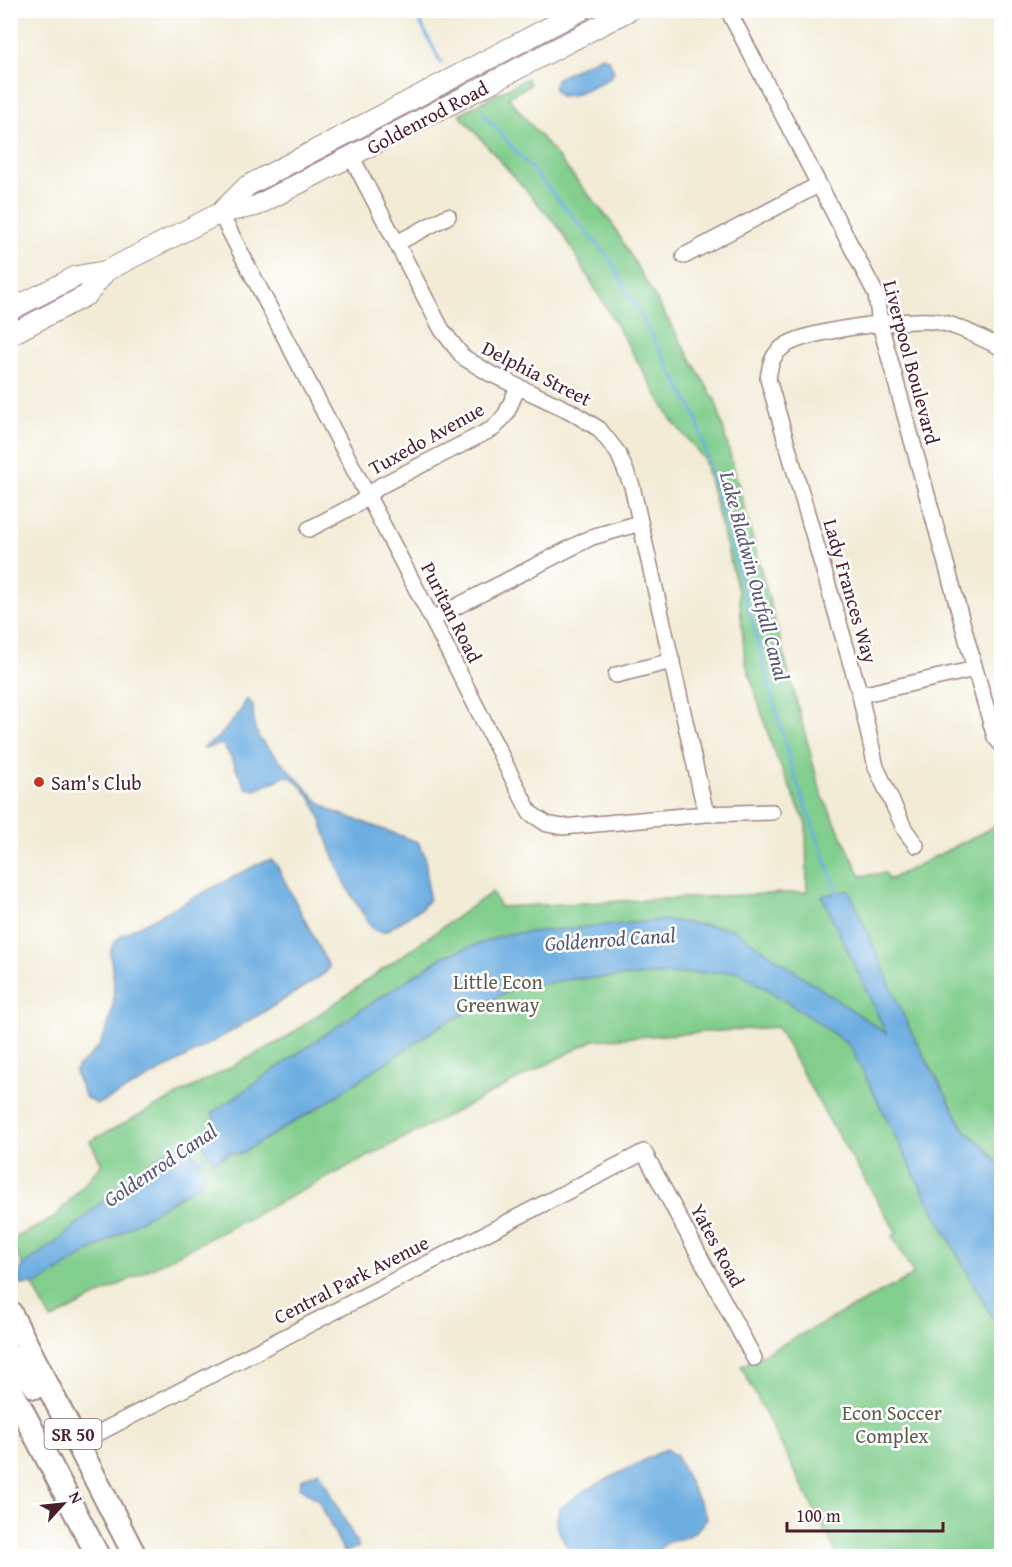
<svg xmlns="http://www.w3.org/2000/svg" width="1012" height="1567" viewBox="0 0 1012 1567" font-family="'Gentium Book Plus',serif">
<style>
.green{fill:#81ce8d;stroke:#66765c;stroke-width:1.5}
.water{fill:#6daee1;stroke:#5c6686;stroke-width:1.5}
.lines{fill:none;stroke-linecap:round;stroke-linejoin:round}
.stream{stroke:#6daee1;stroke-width:3}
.minor-casing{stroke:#9e8681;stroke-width:18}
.major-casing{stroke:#9e8681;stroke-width:22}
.highway-casing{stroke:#9e8681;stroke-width:26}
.minor{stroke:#fff;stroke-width:15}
.major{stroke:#fff;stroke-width:20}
.highway{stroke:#fff;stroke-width:22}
.poi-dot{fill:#c8321e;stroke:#fff;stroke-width:2}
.labels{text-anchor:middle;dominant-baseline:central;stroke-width:5;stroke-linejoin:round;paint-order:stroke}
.shield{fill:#fff;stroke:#80626b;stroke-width:1.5}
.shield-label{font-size:18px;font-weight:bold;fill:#4a1f2b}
.street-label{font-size:20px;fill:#4a1f2b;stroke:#fff}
.poi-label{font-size:20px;fill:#4a1f2b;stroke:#fff;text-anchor:start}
.park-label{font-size:20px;fill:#5d5c4d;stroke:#fff}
.water-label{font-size:21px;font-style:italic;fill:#585874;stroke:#fff}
</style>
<rect width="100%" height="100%" fill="#fff"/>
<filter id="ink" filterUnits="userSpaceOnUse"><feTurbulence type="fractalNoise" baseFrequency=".0167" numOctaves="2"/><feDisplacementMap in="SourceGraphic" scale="12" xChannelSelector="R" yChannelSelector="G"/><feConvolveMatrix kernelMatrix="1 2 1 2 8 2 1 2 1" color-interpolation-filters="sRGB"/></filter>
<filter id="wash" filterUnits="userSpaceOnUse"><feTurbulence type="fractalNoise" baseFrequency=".008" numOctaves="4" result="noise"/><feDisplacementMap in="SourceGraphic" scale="24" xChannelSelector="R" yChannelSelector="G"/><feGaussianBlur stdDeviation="1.35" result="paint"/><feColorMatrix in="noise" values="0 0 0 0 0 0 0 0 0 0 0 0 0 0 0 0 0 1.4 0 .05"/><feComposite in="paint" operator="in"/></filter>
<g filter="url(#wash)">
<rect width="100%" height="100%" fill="#f2ecd7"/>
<!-- green -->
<path class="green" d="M527 78 530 85 508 97 611 222 716 402 821 793 861 876 885 873 889 880 1001 823V1556H838L741 1366 914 1275 892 1236 897 1233 823 1110 777 1027 594 1040 51 1320 11 1243V1240L54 1218 102 1164 90 1141 284 1039 492 892 500 907 807 892 806 824 773 749 745 660 739 595 704 459 671 419 561 230 459 114Z"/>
<!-- water -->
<path class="water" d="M601 56 609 60 614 72 609 79 573 95 560 96 554 89 556 79Z
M247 699 253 705 254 726 259 738 318 801 332 811 418 842 425 856 429 899 422 908 386 931C382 932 377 932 373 929 370 926 368 921 365 917 352 898 340 874 332 852 321 825 320 802 297 783 293 779 291 777 286 776L256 790 246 788C238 773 232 758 223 744L211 747 203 748 219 737 239 713Z
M271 860 276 864 329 967 325 973C254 1020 180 1062 105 1101L97 1104 86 1098 76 1076 75 1071 78 1066 88 1058 100 1045 108 1026 113 1005 114 982 110 954 113 944 122 935 262 862Z
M849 890 909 1028 965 1130 984 1146 1001 1167V1334L917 1180 850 1046 809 1016 738 971 575 979 517 987 442 1025 321 1106 240 1154 229 1153 215 1162 201 1142 215 1133 217 1127 212 1113 359 1011 444 956 507 934 666 920 733 929 886 1033 822 896Z
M171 1147 190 1149 204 1169 201 1183 38 1284 17 1285 22 1266 59 1240 116 1189Z
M666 1449 676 1456 707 1518C703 1523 698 1530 693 1533 677 1545 668 1533 656 1556H572L556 1526 559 1509 586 1490Z
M319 1471 359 1547 344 1552 319 1501 299 1487 301 1479Z"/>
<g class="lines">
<!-- stream -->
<path class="stream" d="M414 10 441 63
M483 113 609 258 696 416 792 769 838 894
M195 1163 212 1151"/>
</g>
</g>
<g filter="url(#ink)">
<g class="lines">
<!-- minor casing -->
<g class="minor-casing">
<path id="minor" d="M728 10 876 294 880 324 975 669 995 737 1002 745
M351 156 442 330 463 357 489 373 570 411 599 429 618 453 632 486 706 814
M220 213 432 619 530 813 547 824 563 827 706 814 772 812
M397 243 448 216
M684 256 818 185
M309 529 359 503 380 486 494 428 506 414 518 387
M432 619 592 537 640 523
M616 675 672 661
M860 695 975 669
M916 845 905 830 876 767 860 695 768 379C770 366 771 356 783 347 805 330 904 319 933 321 957 324 980 338 1002 348
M77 1444 644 1152 754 1358"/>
</g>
<!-- major casing -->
<g class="major-casing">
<path id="major" d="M220 213 247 186 582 10
M10 310 77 276 106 271 220 213 256 206 630 10
M10 335 87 295 106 271"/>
</g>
<!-- highway casing -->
<g class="highway-casing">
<path id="highway" d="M10 1312 135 1556
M10 1357 16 1359 36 1387
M10 1387 98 1556"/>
</g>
<!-- minor -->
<use href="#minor" class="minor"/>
<!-- major -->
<use href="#major" class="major"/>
<!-- highway -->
<use href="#highway" class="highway"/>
</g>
</g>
<!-- markers -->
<circle class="poi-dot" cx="39" cy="782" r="6"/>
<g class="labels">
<!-- shield labels -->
<rect class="shield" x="44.5" y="1419" width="57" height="30" rx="4.5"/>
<g class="shield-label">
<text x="73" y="1434">SR 50</text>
</g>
<!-- street labels -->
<g class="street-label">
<text transform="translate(427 117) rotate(-28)">Goldenrod Road</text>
<text transform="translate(912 362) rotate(75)">Liverpool Boulevard</text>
<text transform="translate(537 373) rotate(27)">Delphia Street</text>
<text transform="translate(426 438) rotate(-29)">Tuxedo Avenue</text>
<text transform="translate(851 591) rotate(74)">Lady Frances Way</text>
<text transform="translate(452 612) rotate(63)">Puritan Road</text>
<text transform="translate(718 1245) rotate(62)">Yates Road</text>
<text transform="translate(351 1279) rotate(-27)">Central Park Avenue</text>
</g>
<!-- poi labels -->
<g class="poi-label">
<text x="51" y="782">Sam's Club</text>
</g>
<!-- park labels -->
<g class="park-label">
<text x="498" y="981">Little Econ<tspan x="498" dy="23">Greenway</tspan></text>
<text x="892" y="1412">Econ Soccer<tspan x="892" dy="23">Complex</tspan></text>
</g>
<!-- water labels -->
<g class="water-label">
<text transform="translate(755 576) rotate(75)">Lake Bladwin Outfall Canal</text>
<text transform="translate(610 939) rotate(-4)">Goldenrod Canal</text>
<text transform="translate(160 1165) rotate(-34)">Goldenrod Canal</text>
</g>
</g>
<!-- margin -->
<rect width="1012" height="1567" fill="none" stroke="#fff" stroke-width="36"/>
<!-- north arrow -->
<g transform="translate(63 1504) rotate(63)" stroke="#ffffff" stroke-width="4.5" paint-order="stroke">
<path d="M0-4.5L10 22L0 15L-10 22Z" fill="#4a1f2b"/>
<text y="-9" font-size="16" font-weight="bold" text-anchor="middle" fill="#4a1f2b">N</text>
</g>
<!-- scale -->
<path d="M787 1522v9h156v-9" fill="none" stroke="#4a1f2b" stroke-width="3"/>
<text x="796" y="1522" font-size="18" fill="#4a1f2b" stroke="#ffffff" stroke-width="4.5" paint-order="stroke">100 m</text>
</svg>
